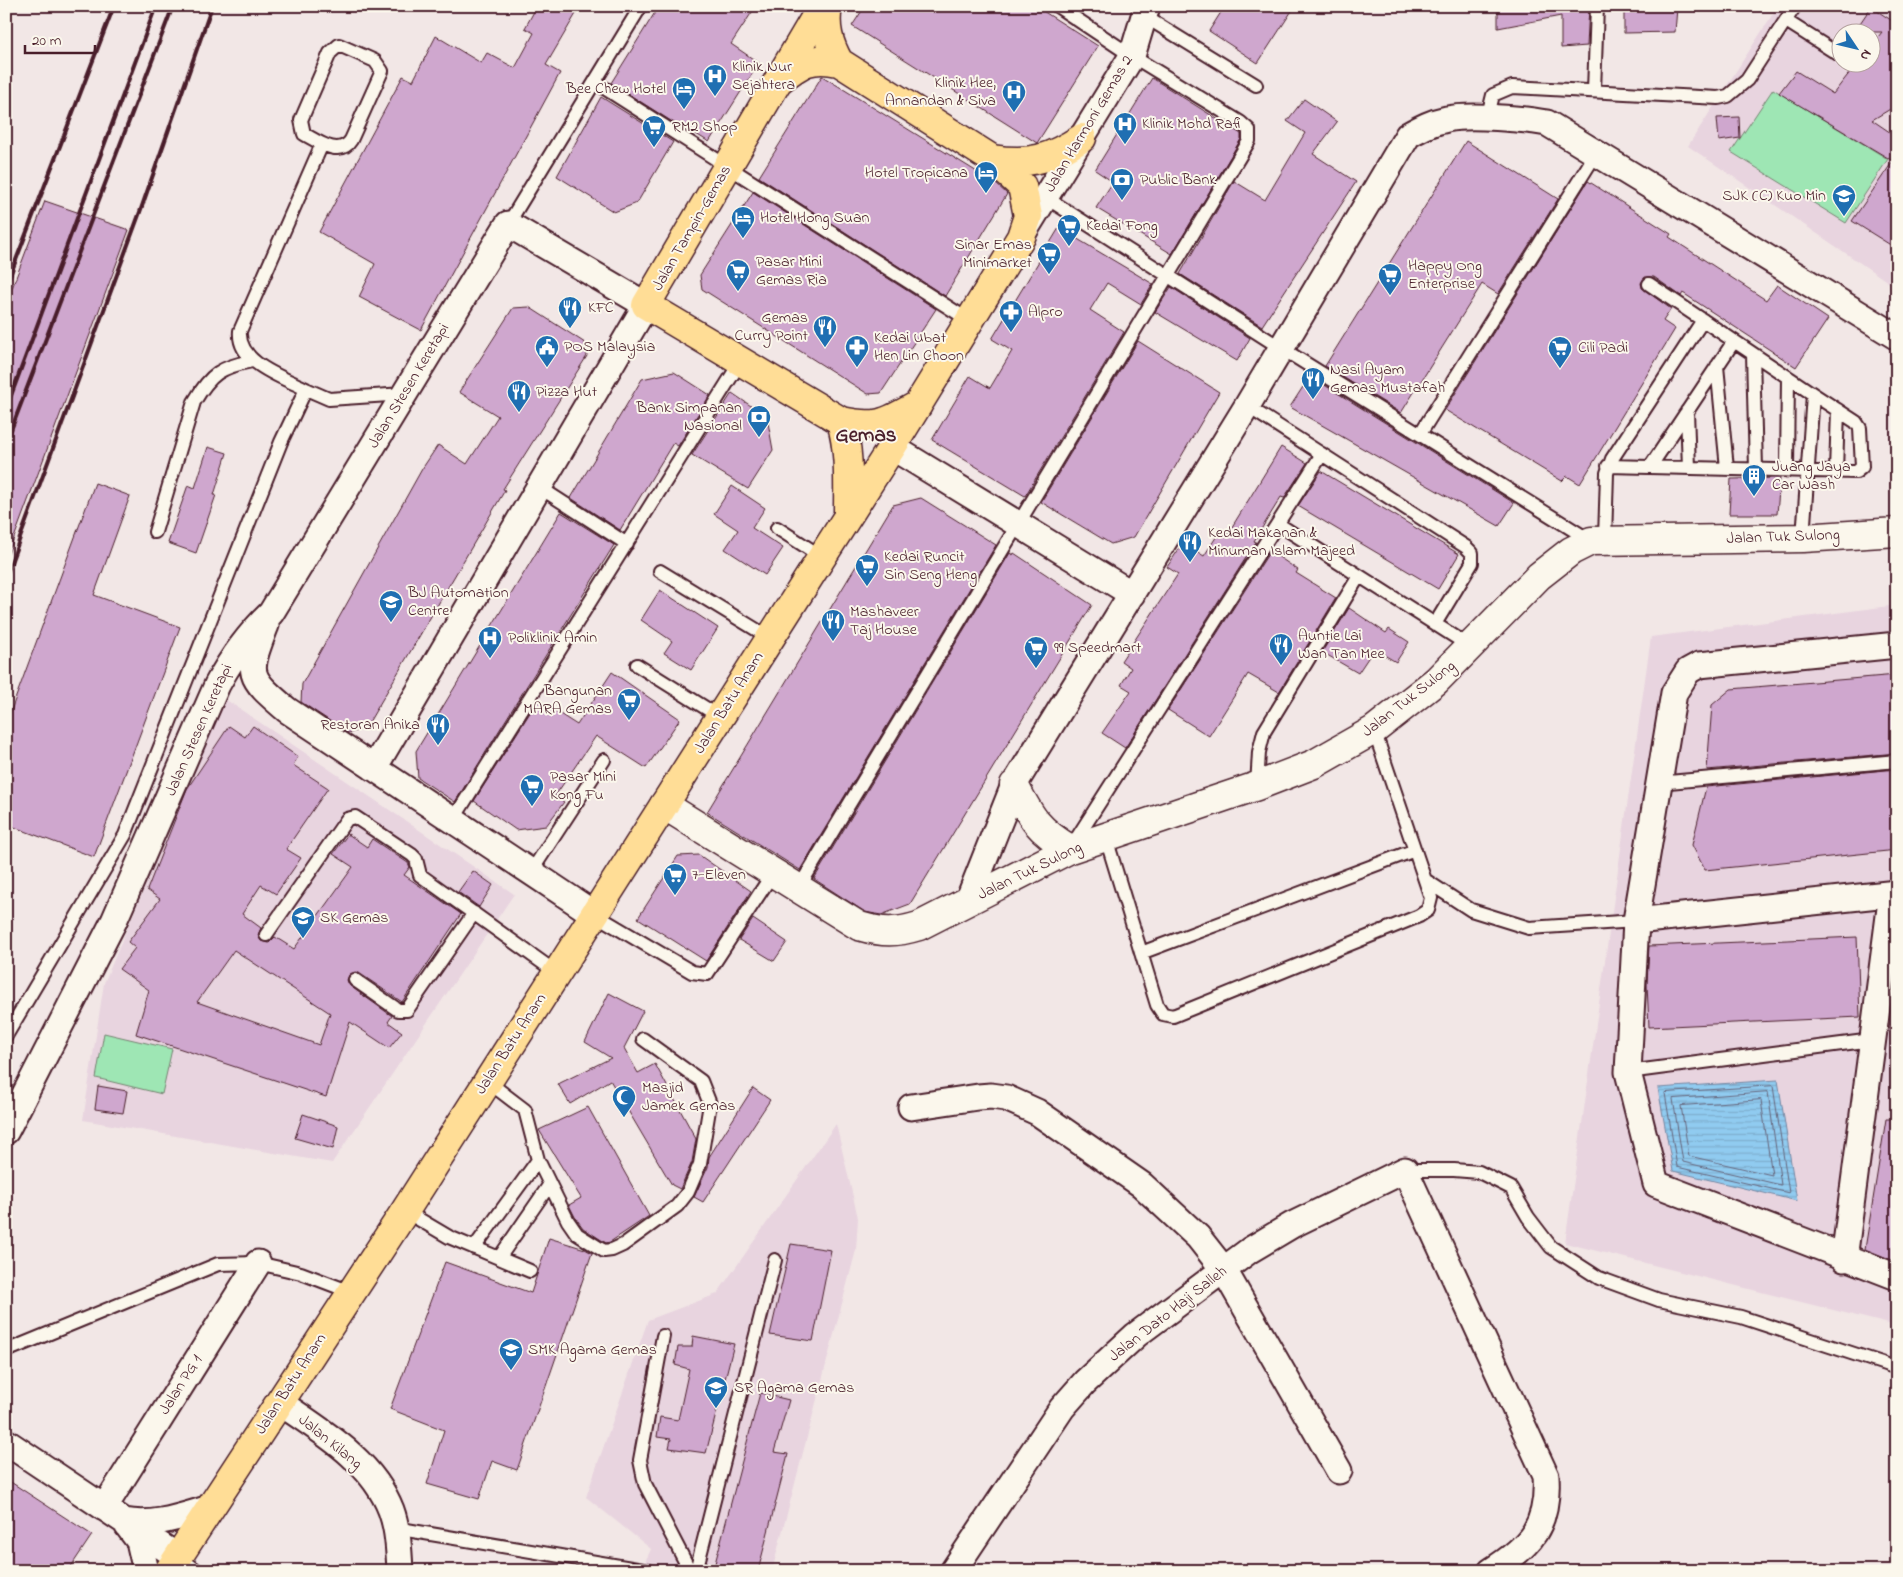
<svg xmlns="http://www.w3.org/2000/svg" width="1903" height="1577" viewBox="0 0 1903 1577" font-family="'Indie Flower',sans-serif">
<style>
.built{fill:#e8d4df;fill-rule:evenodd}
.garden{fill:#9ee6b4;stroke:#748270}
.water{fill:url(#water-rules);stroke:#7486a1}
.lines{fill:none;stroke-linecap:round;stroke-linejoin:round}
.shore{stroke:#66647a;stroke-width:1}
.building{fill:#cfa7ce;stroke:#4a1f2b;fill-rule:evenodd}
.service-casing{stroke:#4a1f2b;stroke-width:16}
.minor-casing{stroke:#4a1f2b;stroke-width:29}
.tertiary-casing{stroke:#4a1f2b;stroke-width:31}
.trunk-casing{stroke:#4a1f2b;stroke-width:31}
.service{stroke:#fbf7ec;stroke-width:12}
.minor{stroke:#fbf7ec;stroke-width:25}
.tertiary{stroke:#fbf7ec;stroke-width:28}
.trunk{stroke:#ffdd96;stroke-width:28}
.rail{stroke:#4a1f2b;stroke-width:4}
.labels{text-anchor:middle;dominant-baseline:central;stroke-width:4;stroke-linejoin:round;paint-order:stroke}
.poi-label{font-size:16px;fill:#4a1f2b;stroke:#fbf7ec;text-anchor:start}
.street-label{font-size:16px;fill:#4a1f2b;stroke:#fbf7ec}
.district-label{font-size:21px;font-weight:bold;fill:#4a1f2b;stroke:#fbf7ec}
</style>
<defs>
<pattern id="water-rules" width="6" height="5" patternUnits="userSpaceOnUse" patternTransform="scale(1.25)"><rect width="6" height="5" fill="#90cbf0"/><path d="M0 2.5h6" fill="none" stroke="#7eaece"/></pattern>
</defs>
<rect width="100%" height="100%" fill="#f2e7e6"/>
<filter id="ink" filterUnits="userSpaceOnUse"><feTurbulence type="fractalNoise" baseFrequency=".02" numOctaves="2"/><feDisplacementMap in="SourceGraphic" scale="10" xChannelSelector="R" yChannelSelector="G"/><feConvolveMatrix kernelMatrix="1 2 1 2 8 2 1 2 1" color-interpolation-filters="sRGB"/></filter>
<g filter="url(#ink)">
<!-- built -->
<path class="built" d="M1778 6H1897V288L1688 146ZM1840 32H1870V62H1840Z
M1897 605V1326L1565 1243 1651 637Z
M225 699 514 894 332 1163 83 1120 104 983Z
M836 1124 858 1218 856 1250 772 1571H641L651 1549 586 1497 648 1320 717 1294Z"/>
<!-- garden -->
<path class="garden" d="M1773 89 1888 159 1846 223 1731 152Z
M104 1033 172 1049 162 1094 96 1078Z"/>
<!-- water -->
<path class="water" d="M1778 1080 1797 1201 1673 1171 1658 1088Z"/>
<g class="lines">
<!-- shore -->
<path class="shore" d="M1773 1086 1789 1193 1677 1167 1665 1093Z
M1768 1092 1781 1185 1683 1162 1673 1099Z
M1761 1100 1772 1175 1689 1156 1681 1106Z"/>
</g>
<!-- building -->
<path class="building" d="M537 6H567L577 12 546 65 560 73 421 330 359 297 375 264 319 232 403 76 413 81 436 36 481 63 487 53 515 68 534 33 525 28Z
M659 6H756L731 44 759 63 709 142 683 126 682 128 611 83Z
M865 6H1035L1098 46 1037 143 852 26Z
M1225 6H1295L1258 63 1209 31Z
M1498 6H1589L1587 46 1561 48V16L1498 28Z
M1624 6 1677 8 1675 32 1624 33Z
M1871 7 1891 20 1897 13V105L1872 120 1897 137V249L1852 221 1893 161 1779 93 1796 71 1833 94 1858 62H1870V47L1882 32H1854Z
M822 76 995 183 1007 194 945 296 759 177Z
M1152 78 1241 134V139L1172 254 1096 208 1113 182 1095 170Z
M601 97 673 142 637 203 614 212 557 176Z
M1304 99 1337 122 1313 154 1356 182 1262 326 1180 274 1234 181 1265 200 1305 133 1287 121Z
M1739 117 1740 138 1719 141 1717 118Z
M1466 141 1558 199 1498 294 1482 284 1401 413 1325 366Z
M1588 181 1671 234 1669 237 1766 300 1777 285 1828 319 1796 367 1683 293 1681 296 1654 277H1645L1641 283 1642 288 1671 309 1663 321 1675 329 1580 484 1567 476 1562 481 1445 410Z
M753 192 936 309 881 393 868 394 702 289 700 275Z
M45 201 129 230 8 554H6V304Z
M1059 228 1153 284 1141 304 1107 283 1090 310 1124 332 1025 496 932 440 970 376 990 388 1012 351 992 339Z
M1171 287 1250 338 1237 361 1155 312Z
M529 307 585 343 587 356 503 489 505 490 365 729 348 733 301 702 302 684 422 469 438 445 467 464 498 416 459 392 513 308Z
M1138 341 1219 392 1134 537 1111 544 1041 502Z
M674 372 710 395 678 446 673 443 620 530 571 498 642 379Z
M1310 376 1514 503 1499 526 1290 407Z
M732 393 767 417 773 450 748 489 692 455Z
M208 447 227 453 214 495H216L196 553 168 543 188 485 195 488Z
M1281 447 1307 463 1284 498 1281 497 1254 541 1256 542 1125 748 1102 733 1131 691 1121 685 1131 668 1121 661 1178 574 1167 567 1183 543 1204 556 1220 531 1227 535Z
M1321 471 1459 554 1438 589 1298 506Z
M1780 478 1777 514H1729L1731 479Z
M95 483 130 496 94 595 180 627 94 857 6 824V724Z
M732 486 765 508 752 528 783 548 765 575 725 549 738 530 714 514Z
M921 498 996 545 800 870 707 812 893 505Z
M561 512 614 545 455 802 418 778 416 751Z
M1270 551 1298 570 1296 573 1336 598 1279 692 1248 674 1209 736 1168 710Z
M1010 553 1013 555 1014 553 1092 605 910 904 881 915 865 912 814 879Z
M660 590 718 628 691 670 664 653 672 641 641 620Z
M1349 608 1386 633 1389 629 1409 642 1396 662 1374 649 1358 673 1322 652Z
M612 672 680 719 646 768 596 736 555 796 564 802 546 826 516 830 474 801 538 700 577 725Z
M1897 675V753L1707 770 1712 705 1731 689Z
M229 726 245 737 253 726 298 757 293 765 328 788 286 849 301 858 276 894 261 885 242 914 261 928 258 935 261 941 269 943 275 937 294 949 353 867 333 854 348 834 367 847 372 839 408 863 410 867 404 875 461 914 402 1002 359 973 355 972 349 975 347 980 350 986 392 1016 388 1022 402 1032 389 1048 350 1022 326 1097 136 1034 149 990 119 969 135 948 128 942 160 899 147 890 187 789ZM234 950 330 1013 319 1045 197 1002Z
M1897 769V850L1705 870 1692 845 1706 787Z
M699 855 751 891 706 961 638 918 678 856Z
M473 871 493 885 479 907 458 892Z
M753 919 787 942 774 961 739 940Z
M1857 937 1860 1017 1649 1027 1647 984 1649 946Z
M609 993 643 1011 624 1048 638 1073 655 1064 696 1139 692 1162 680 1189 672 1185 610 1080 570 1104 558 1084 611 1058 585 1042Z
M98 1086 127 1091 123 1113 95 1109Z
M753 1088 770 1100 703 1202 694 1197 708 1167 709 1157Z
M588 1107 649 1216 610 1242 606 1243 583 1228 575 1217 569 1205 581 1198 539 1130Z
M303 1114 338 1126 333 1149 295 1138Z
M1886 1119H1897V1262L1865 1249Z
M549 1238 585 1249 592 1253 517 1470 492 1461 479 1499 427 1484 444 1430 390 1409 445 1262 531 1293Z
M791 1244 831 1250 813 1341 770 1335Z
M693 1336 734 1344 706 1453 669 1448 671 1439 657 1437 660 1417 678 1420 689 1369 675 1365 678 1347H692Z
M760 1393 789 1400 774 1452 788 1454 758 1571H713Z
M6 1479 92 1535 68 1571H6Z"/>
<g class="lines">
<!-- service casing -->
<g class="service-casing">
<path id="service" d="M1144 16 1256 85
M1786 21 1838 54
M339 45 375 61 382 71 351 140C340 158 317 141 304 134L301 120 330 53Z
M595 82 970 321
M1594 91 1597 6
M1487 119 1493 95 1512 87 1718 98 1728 96 1747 80 1795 6
M1045 197 1281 348 1591 541
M508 224 641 6
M1649 284 1813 394 1803 538
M1753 354 1756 469
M1717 366 1727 468
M306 389C282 377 237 363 240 331L322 144
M1247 406 1466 547 1472 553V563L1435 624
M1687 411 1689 468
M1420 434 1597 152
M1608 466 1856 472 1862 467 1860 428 1856 422 1813 394
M1650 467 1734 341
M1787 469 1788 377
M1836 471 1838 410
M539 487 627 544
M1278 524 1471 647
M777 528 822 557
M155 532 194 402C211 373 221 367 252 361
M1605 539 1607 473 1612 459 1703 320
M660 571 770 638
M637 665 720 717
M1658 783 1897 761
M1257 786 1259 752 1264 732 1359 576
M453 820 741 361
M1106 838 1157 1005 1163 1014 1173 1016 1419 916 1428 910 1431 898 1374 730
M1073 844 1322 454
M531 872 604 760
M1425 880 1471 910 1529 928 1636 921
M798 889 1249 141V130L1240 122 1132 56 1057 6
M594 914 692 972 707 974 773 873
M266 935 347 819 355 817 412 855 416 859 420 875 557 973
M1141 953 1415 850
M355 980 398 1010H407L474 913
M6 1036 125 835 281 442 306 389 329 399 404 394
M1628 1072 1872 1040
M487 1081 525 1110 538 1160 568 1221 577 1234 604 1251 612 1250 623 1245 677 1206 688 1192 700 1164 710 1104 701 1081 643 1039
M1405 1170H1454L1479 1172 1511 1188 1528 1217 1551 1247 1599 1278 1659 1300 1741 1317 1897 1368
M405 1211 449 1237 530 1271
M474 1248 538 1160
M499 1258 550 1184
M663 1336 640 1460 645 1484 690 1571
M6 1351 218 1264 258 1263 301 1273 351 1292
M395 1528 649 1571
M178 1557 198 1571
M696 1571 775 1260"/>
</g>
<!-- minor casing -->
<g class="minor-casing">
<path id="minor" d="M1022 235 1132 56 1147 6
M892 447 1132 594
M266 625C247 675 246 675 287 710L594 914
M1897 645 1699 665 1688 671 1674 693 1636 921 1628 1072 1656 1184 1897 1277
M968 901 1014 785 1247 406 1408 135C1421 128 1432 122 1447 119 1468 114 1525 119 1547 123L1897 337
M1636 921 1897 893
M911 1107 978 1097 991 1096 1006 1098 1037 1112 1142 1185 1198 1237 1224 1270 1339 1471
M6 1131 114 921 217 685C232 657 248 635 271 613L508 224 646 305 374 768
M1844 1259 1892 893
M279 1402C321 1431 372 1460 391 1510 398 1529 399 1551 400 1571
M6 1442 178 1557
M104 1508 258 1263
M124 1521C154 1527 182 1516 210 1508
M127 1525 139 1541 146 1571
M953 1571 1062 1408 1085 1382 1136 1335 1250 1250 1292 1225 1405 1170 1546 1476C1549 1525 1531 1546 1491 1571"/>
</g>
<!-- tertiary casing -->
<g class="tertiary-casing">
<path id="tertiary" d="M1014 785C1031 818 1038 830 1070 849
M664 805 859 926C883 933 896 933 919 926L1070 849 1257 786 1314 764 1374 730 1436 681 1539 576 1571 551 1591 541 1803 538 1897 532"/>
</g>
<!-- trunk casing -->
<g class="trunk-casing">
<path id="trunk" d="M822 6 646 305 841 421C878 429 886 423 918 405
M828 6C824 27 829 44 839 62
M992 159C1031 165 1050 159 1082 138
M841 421C850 452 848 483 848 515
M169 1571 405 1211 557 973 892 447 1021 237 1028 216 1022 186 992 159 839 62C810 56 801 63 778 81"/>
</g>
<!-- service -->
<use href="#service" class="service"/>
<!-- minor -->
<use href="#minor" class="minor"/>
<!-- tertiary -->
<use href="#tertiary" class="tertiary"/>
<!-- trunk -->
<use href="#trunk" class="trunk"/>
<!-- rail -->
<path class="rail" d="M6 286 114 6
M6 409 156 6
M6 443 173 6
M6 576 140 212 212 6"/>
</g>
</g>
<!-- icons -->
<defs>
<g id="hospital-pin" transform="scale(1.25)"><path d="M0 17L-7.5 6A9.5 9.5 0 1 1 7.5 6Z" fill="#1f6fb2" stroke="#fbf7ec"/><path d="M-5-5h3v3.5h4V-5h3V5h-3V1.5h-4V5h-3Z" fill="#fff"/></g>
<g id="hotel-pin" transform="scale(1.25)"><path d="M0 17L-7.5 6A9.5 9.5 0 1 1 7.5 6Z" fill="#1f6fb2" stroke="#fbf7ec"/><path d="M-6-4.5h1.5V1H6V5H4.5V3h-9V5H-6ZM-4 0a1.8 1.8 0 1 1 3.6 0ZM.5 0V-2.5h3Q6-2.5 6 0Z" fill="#fff"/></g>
<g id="supermarket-pin" transform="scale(1.25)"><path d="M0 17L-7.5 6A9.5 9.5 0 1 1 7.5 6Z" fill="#1f6fb2" stroke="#fbf7ec"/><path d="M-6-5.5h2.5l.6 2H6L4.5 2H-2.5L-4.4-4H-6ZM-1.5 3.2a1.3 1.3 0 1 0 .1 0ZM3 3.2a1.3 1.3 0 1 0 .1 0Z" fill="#fff"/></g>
<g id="bank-pin" transform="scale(1.25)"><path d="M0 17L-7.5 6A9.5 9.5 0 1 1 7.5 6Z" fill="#1f6fb2" stroke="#fbf7ec"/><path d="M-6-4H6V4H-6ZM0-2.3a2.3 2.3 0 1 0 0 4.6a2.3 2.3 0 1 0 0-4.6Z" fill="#fff"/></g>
<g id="school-pin" transform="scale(1.25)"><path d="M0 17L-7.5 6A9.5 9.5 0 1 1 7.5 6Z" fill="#1f6fb2" stroke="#fbf7ec"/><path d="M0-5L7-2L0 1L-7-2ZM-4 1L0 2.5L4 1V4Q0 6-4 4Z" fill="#fff"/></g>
<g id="restaurant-pin" transform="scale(1.25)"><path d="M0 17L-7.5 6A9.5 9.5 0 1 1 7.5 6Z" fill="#1f6fb2" stroke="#fbf7ec"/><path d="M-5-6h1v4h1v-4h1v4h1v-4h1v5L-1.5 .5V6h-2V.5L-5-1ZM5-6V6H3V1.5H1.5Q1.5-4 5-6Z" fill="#fff"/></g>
<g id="pharmacy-pin" transform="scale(1.25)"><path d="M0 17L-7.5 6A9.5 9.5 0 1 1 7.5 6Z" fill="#1f6fb2" stroke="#fbf7ec"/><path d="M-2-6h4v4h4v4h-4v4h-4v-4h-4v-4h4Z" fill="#fff"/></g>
<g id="civic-pin" transform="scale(1.25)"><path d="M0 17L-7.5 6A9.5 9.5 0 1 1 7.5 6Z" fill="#1f6fb2" stroke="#fbf7ec"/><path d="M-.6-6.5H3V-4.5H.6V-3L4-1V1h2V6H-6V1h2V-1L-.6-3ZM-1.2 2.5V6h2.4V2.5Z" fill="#fff"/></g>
<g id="building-pin" transform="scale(1.25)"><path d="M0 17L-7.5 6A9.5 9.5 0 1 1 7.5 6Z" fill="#1f6fb2" stroke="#fbf7ec"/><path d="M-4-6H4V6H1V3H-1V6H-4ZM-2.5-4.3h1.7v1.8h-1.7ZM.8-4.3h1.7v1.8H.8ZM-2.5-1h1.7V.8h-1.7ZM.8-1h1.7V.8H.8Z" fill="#fff"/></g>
<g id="university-pin" transform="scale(1.25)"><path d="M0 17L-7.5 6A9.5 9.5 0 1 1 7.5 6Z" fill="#1f6fb2" stroke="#fbf7ec"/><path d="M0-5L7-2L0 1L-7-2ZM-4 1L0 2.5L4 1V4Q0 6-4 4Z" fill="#fff"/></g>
<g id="mosque-pin" transform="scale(1.25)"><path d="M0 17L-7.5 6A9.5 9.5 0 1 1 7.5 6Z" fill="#1f6fb2" stroke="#fbf7ec"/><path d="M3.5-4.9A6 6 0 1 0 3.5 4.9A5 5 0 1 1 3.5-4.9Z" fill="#fff"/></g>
</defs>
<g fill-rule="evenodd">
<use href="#hospital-pin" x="715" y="76"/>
<use href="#hotel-pin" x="684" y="89"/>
<use href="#hospital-pin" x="1014" y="92"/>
<use href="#hospital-pin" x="1125" y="124"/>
<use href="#supermarket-pin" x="654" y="127"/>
<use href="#hotel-pin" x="986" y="173"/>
<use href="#bank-pin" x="1122" y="180"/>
<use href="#school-pin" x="1844" y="196"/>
<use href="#hotel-pin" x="743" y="218"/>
<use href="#supermarket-pin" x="1069" y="226"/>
<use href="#supermarket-pin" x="1049" y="254"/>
<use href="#supermarket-pin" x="738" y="271"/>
<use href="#supermarket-pin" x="1390" y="275"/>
<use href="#restaurant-pin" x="570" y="308"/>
<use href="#pharmacy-pin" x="1011" y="312"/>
<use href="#restaurant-pin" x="825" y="327"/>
<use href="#civic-pin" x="547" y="347"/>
<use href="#pharmacy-pin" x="857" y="347"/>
<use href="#supermarket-pin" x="1560" y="348"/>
<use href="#restaurant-pin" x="1313" y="379"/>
<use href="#restaurant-pin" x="519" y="392"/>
<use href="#bank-pin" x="759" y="417"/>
<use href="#building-pin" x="1754" y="476"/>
<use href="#restaurant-pin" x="1190" y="542"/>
<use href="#supermarket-pin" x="867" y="566"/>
<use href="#university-pin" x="391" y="602"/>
<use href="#restaurant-pin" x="833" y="621"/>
<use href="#hospital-pin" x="490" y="638"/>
<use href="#restaurant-pin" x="1281" y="645"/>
<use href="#supermarket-pin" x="1036" y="648"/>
<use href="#supermarket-pin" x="629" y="700"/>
<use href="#restaurant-pin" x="438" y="725"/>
<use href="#supermarket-pin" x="532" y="786"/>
<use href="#supermarket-pin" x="675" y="875"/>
<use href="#school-pin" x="303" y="918"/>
<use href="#mosque-pin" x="624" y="1097"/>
<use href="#school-pin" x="511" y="1350"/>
<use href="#school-pin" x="716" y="1388"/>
</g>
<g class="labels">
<!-- poi labels -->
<g class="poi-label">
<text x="732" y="67">Klinik Nur<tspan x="732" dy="18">Sejahtera</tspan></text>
<text x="996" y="83" text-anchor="end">Klinik Hee,<tspan x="996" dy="18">Annandan &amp; Siva</tspan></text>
<text x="666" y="89" text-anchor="end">Bee Chew Hotel</text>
<text x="1142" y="124">Klinik Mohd Rafi</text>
<text x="672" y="127">RM2 Shop</text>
<text x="968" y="173" text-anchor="end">Hotel Tropicana</text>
<text x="1140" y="180">Public Bank</text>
<text x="1826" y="196" text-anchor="end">SJK (C) Kuo Min</text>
<text x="760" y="218">Hotel Hong Suan</text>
<text x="1086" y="226">Kedai Fong</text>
<text x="1032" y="245" text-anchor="end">Sinar Emas<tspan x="1032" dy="18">Minimarket</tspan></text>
<text x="756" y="262">Pasar Mini<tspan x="756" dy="18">Gemas Ria</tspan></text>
<text x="1408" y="266">Happy Ong<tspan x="1408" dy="18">Enterprise</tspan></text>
<text x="588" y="308">KFC</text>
<text x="1028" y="312">Alpro</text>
<text x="808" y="318" text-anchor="end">Gemas<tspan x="808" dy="18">Curry Point</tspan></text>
<text x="874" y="338">Kedai Ubat<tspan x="874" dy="18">Hen Lin Choon</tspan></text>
<text x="564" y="347">POS Malaysia</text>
<text x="1578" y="348">Cili Padi</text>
<text x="1330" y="370">Nasi Ayam<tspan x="1330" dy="18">Gemas Mustafah</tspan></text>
<text x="536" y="392">Pizza Hut</text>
<text x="742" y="408" text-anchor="end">Bank Simpanan<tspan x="742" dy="18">Nasional</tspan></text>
<text x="1772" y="467">Juang Jaya<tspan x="1772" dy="18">Car Wash</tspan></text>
<text x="1208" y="533">Kedai Makanan &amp;<tspan x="1208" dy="18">Minuman Islam Majeed</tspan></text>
<text x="884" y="557">Kedai Runcit<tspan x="884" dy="18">Sin Seng Heng</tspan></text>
<text x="408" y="593">BJ Automation<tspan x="408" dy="18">Centre</tspan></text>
<text x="850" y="612">Mashaveer<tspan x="850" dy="18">Taj House</tspan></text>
<text x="1298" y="636">Auntie Lai<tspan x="1298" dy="18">Wan Tan Mee</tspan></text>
<text x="508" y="638">Poliklinik Amin</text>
<text x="1054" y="648">99 Speedmart</text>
<text x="612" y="691" text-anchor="end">Bangunan<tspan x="612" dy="18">MARA Gemas</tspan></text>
<text x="420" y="725" text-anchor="end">Restoran Anika</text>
<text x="550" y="777">Pasar Mini<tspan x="550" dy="18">Kong Fu</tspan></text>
<text x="692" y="875">7-Eleven</text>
<text x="320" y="918">SK Gemas</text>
<text x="642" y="1088">Masjid<tspan x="642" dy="18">Jamek Gemas</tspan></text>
<text x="528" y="1350">SMK Agama Gemas</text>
<text x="734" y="1388">SR Agama Gemas</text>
</g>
<!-- street labels -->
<g class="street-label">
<text transform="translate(1089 124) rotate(-59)">Jalan Harmoni Gemas 2</text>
<text transform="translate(692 228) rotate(-60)">Jalan Tampin-Gemas</text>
<text transform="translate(409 386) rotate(-59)">Jalan Stesen Keretapi</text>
<text transform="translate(1783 537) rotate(-2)">Jalan Tuk Sulong</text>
<text transform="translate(1409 699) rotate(-38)">Jalan Tuk Sulong</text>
<text transform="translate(729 703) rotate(-58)">Jalan Batu Anam</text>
<text transform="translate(199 730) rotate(-66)">Jalan Stesen Keretapi</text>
<text transform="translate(1030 871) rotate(-26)">Jalan Tuk Sulong</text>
<text transform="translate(511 1044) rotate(-57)">Jalan Batu Anam</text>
<text transform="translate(1168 1314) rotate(-38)">Jalan Dato Haji Salleh</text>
<text transform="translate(291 1384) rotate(-57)">Jalan Batu Anam</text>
<text transform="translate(181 1385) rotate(-58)">Jalan PG 1</text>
<text transform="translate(330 1442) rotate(39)">Jalan Kilang</text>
</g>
<!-- district labels -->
<g class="district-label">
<text x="866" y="436">Gemas</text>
</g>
</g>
<!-- margin -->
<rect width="1903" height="1577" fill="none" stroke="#fbf7ec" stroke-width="25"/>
<rect x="12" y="12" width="1878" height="1552" fill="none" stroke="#4a1f2b" stroke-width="2" filter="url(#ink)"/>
<!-- north arrow -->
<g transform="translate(1856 48) rotate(125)"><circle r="24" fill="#fbf7ec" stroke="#b4a19f"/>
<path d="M0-4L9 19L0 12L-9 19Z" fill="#1f6fb2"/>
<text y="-8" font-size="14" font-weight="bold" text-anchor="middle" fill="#4a1f2b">N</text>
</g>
<!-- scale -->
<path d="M25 45v8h70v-8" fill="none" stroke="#4a1f2b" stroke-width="2.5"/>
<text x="32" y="45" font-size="15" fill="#4a1f2b" stroke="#fbf7ec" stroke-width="4" paint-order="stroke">20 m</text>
</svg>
